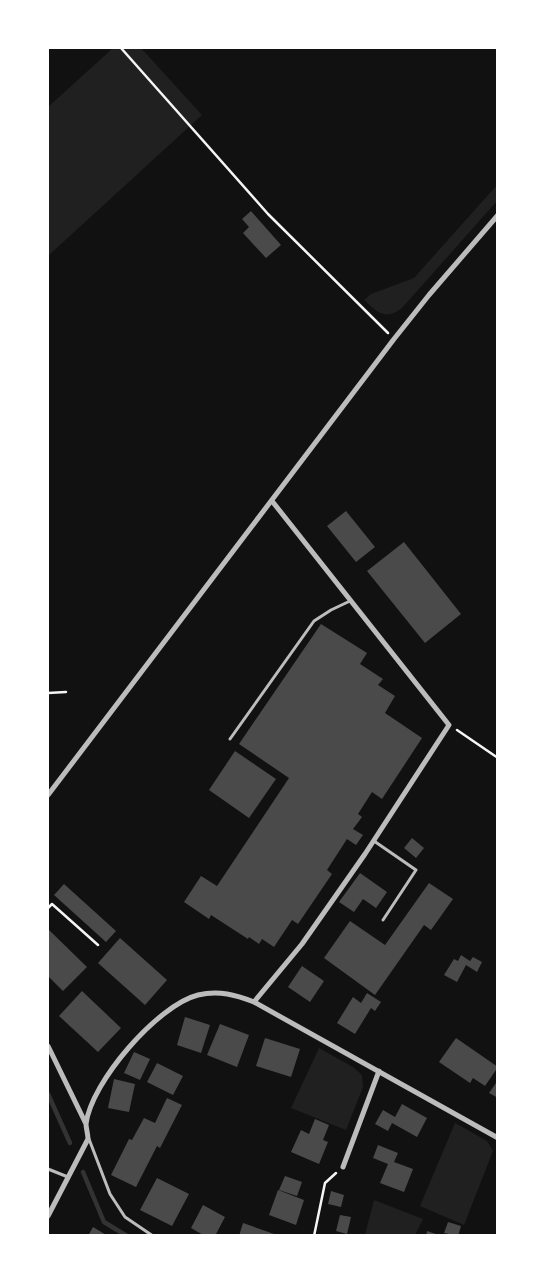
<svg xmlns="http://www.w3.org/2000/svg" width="545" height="1283" viewBox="0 0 545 1283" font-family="'Work Sans',sans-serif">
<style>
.green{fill:#202020}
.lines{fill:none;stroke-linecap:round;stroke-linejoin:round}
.stream{stroke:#333;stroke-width:4.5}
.building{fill:#4a4a4a}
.path{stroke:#f5f5f5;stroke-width:2.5}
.service{stroke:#bcbcbc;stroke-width:3}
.minor{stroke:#bcbcbc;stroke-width:5}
</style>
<rect width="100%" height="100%" fill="#111"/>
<!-- green -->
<path class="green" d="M113 48H141L202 115 48 256V107Z
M497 185V201L402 308C385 321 377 312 364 300L371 294 414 278Z
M319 1048 353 1067 362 1075 363 1087 346 1130 291 1108Z
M455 1123 487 1141 493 1151 464 1225 420 1206Z
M374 1200 423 1219 415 1235H365Z"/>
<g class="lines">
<!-- stream -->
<path class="stream" d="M48 1094 70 1143
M83 1172 104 1222 127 1236"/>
</g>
<!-- building -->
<path class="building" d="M251 211 281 245 266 258 243 233 249 227 242 219Z
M346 511 375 547 356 562 327 526Z
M404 542 461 614 425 643 367 571Z
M321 624 367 653 360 664 383 679 378 685 395 696 385 713 422 738 382 799 372 792 358 814 362 817 353 829 363 835 356 845 347 839 327 870 332 874 298 924 292 920 274 947 262 939 259 944 249 937 248 939 211 915 209 919 184 902 201 876 217 886 289 778 239 744Z
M235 751 276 779 249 818 209 790Z
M412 838 424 848 416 858 404 848Z
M360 873 387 892 376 908 363 899 354 912 339 902Z
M429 883 453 899 431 930 424 925 375 995 324 958 350 921 385 945Z
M64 884 116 931 106 942 54 895Z
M48 929 87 967 63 991 48 976Z
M120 938 167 980 145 1005 98 963Z
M461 955 470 961 473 957 482 962 477 972 466 965 457 982 444 975 454 959 458 961Z
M302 966 324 981 310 1002 288 987Z
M82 991 121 1028 98 1052 59 1016Z
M367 993 381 1002 375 1011 371 1008 355 1034 337 1023 353 997 361 1003Z
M185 1017 210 1025 201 1053 177 1045Z
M220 1024 249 1035 237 1067 207 1055Z
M265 1038 300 1049 291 1077 256 1066Z
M456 1038 498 1067 485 1086 473 1078 470 1083 439 1062Z
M134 1052 150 1059 140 1080 124 1073Z
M157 1063 183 1076 173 1095 147 1082Z
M114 1079 135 1084 129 1112 108 1108Z
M498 1080V1098L489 1093Z
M167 1098 182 1105 160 1148 157 1146 136 1187 111 1175 129 1139 132 1140 144 1118 155 1123Z
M402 1104 427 1118 417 1137 392 1123 388 1131 375 1124 383 1110 395 1117Z
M315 1119 329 1125 323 1140 328 1142 319 1164 291 1152 301 1130 309 1134Z
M378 1145 398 1153 394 1162 413 1169 404 1192 380 1183 388 1164 373 1158Z
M285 1176 302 1182 297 1196 279 1190Z
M157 1178 189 1194 172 1226 140 1210Z
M278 1190 304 1200 296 1225 269 1215Z
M331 1191 344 1195 341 1207 328 1204Z
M203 1205 225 1217 215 1236H205L191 1228Z
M340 1215 351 1217 347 1234 336 1231Z
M448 1222 461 1226 458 1236 444 1233Z
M243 1223 277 1235V1236H239Z
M93 1227 108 1236H88Z
M427 1231 439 1235V1236H426Z"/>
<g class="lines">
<!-- path -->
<path class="path" d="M121 48 268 214 388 333
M48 693 66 692
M457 730 498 758
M48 908 52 904 98 945
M314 1236 325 1183 336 1173"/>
<!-- service -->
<path class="service" d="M230 739 314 621 331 610 350 601
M374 841 416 870 383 920
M89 1139 110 1194 125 1217 153 1236
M48 1169 68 1177"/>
<!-- minor -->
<path class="minor" d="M48 795 394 339 429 295 498 215
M254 1002 498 1138
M48 1046 86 1124
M343 1167 379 1071
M48 1216 88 1139C88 1134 86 1128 86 1124 91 1082 158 1005 198 995 219 990 236 995 254 1002L302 944 365 854 449 725 272 501"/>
</g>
<!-- border -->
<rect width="545" height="1283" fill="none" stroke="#ffffff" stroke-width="98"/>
</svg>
